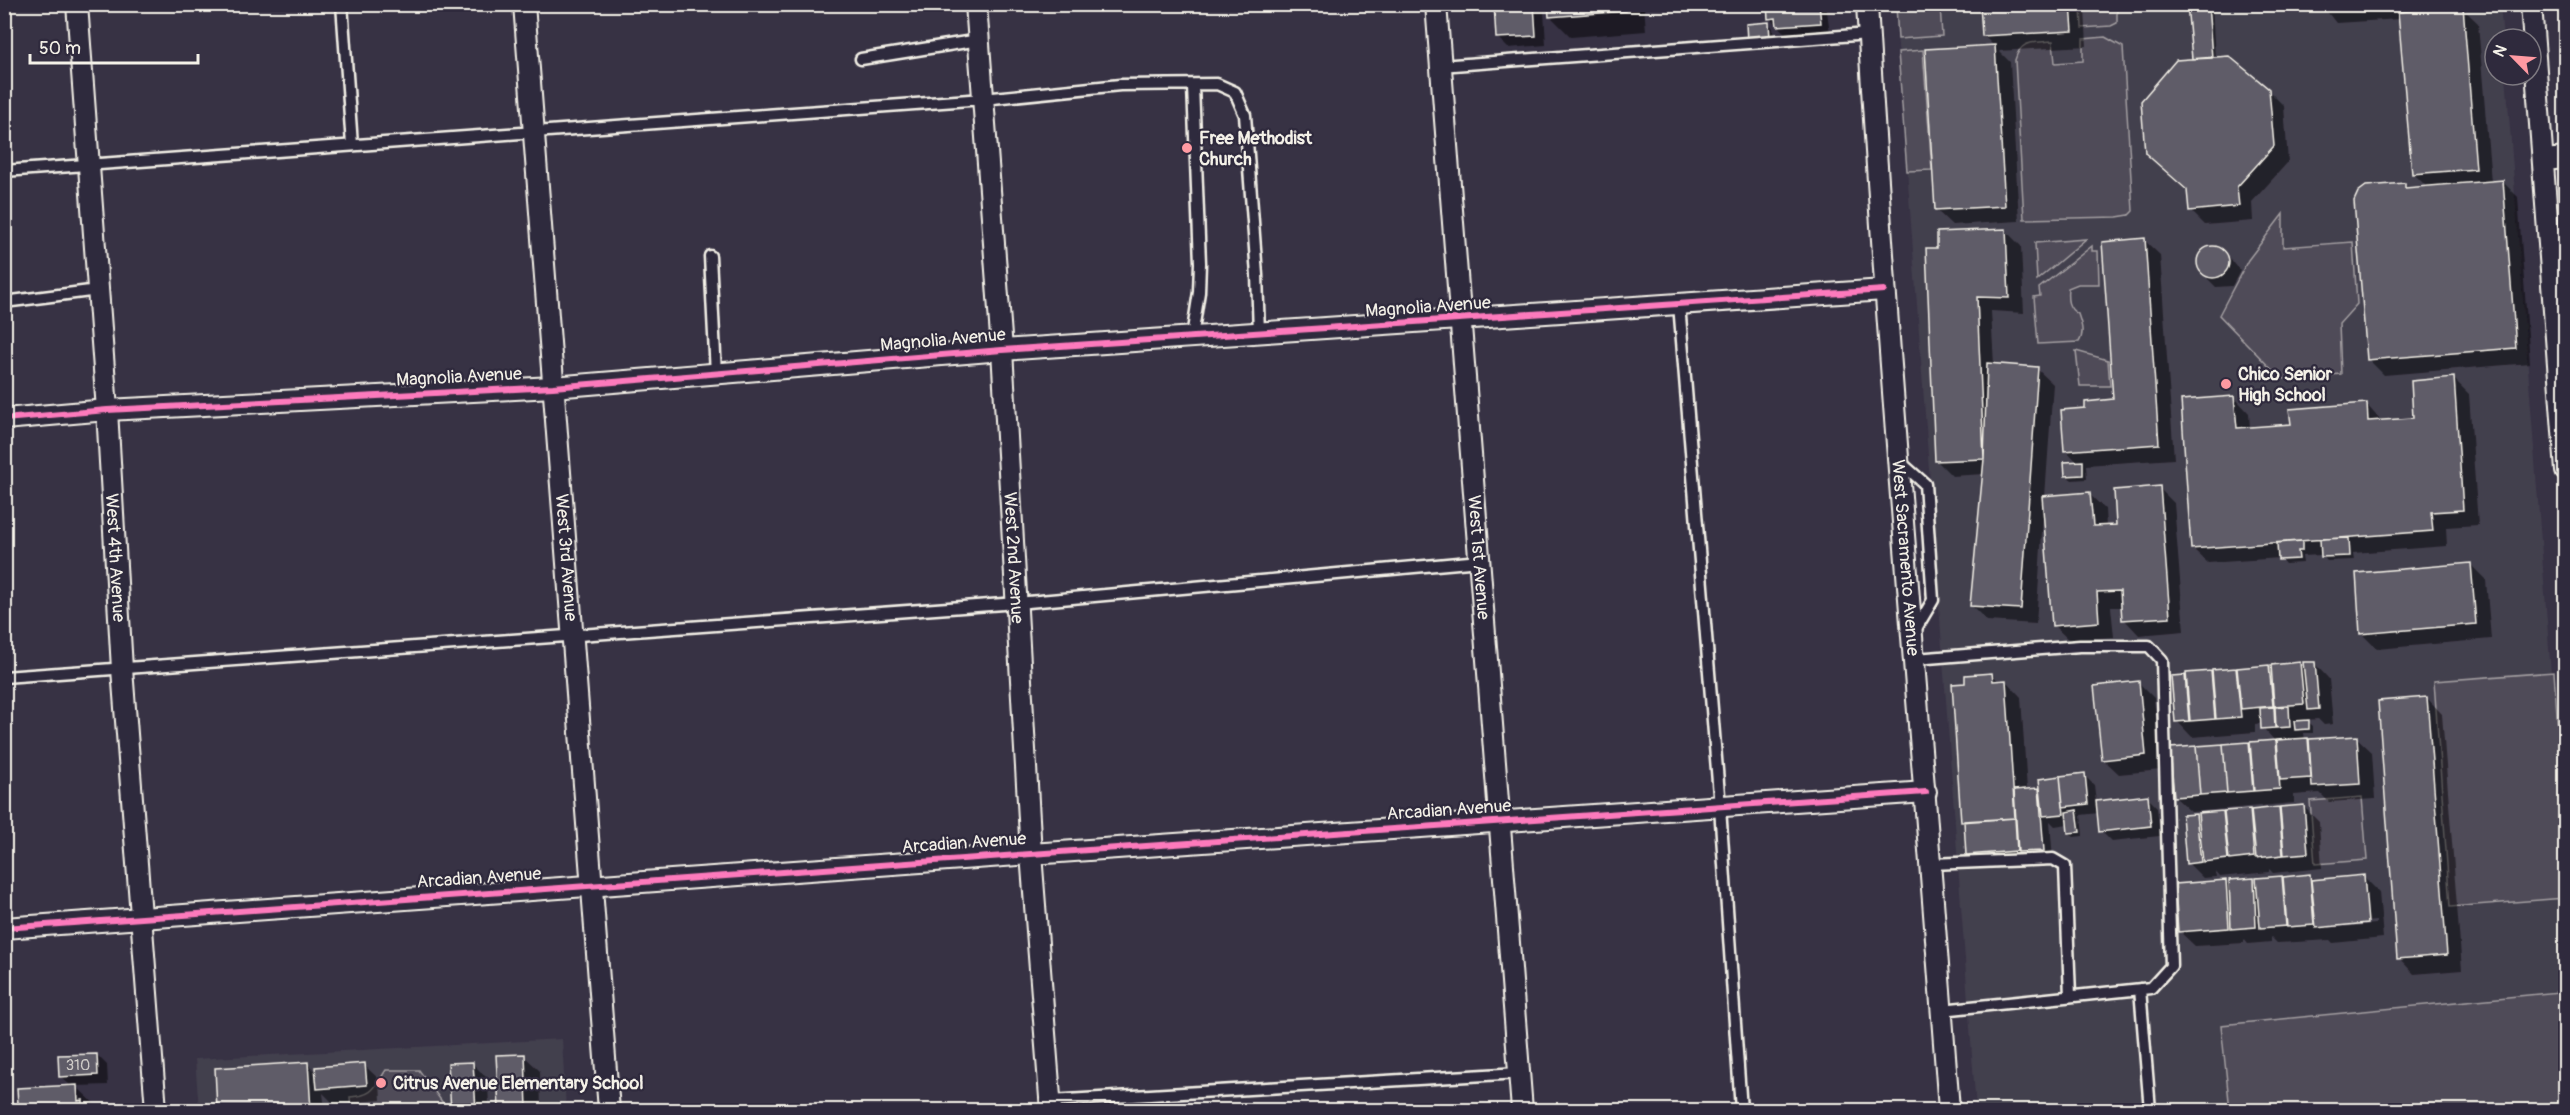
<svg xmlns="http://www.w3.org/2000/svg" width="2570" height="1115" viewBox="0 0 2570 1115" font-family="Pangolin,sans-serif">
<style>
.built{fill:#433f4e}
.green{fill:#504b59;stroke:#a29ea0;stroke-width:1.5}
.shadow{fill:#0007;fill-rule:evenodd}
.building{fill:#5f5c67;stroke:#f4f1e8;stroke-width:1.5}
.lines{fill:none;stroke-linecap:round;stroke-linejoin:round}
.service-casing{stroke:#f4f1e8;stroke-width:15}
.minor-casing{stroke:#f4f1e8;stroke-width:24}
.service{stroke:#2f2a3d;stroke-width:10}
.minor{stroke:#2f2a3d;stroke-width:20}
.cycleway-casing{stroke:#2f2a3d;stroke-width:10}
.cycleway{stroke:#fd7abc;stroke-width:6}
.poi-dot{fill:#ff9aa2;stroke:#2f2a3d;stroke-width:2}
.labels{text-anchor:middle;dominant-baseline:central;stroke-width:4.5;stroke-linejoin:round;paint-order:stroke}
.number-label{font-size:15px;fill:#cfccc8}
.poi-label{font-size:18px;font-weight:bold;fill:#f4f1e8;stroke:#2f2a3d;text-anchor:start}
.street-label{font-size:18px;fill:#f4f1e8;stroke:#2f2a3d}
</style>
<rect width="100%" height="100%" fill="#373244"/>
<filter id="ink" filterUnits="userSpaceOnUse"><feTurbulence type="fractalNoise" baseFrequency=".0167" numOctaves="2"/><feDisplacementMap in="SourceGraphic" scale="12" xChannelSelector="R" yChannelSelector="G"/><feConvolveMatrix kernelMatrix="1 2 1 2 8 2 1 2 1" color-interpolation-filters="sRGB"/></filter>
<g filter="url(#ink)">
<!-- built -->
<path class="built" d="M1895 5H2500L2503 39H2495V75H2506L2565 861V1110H1976Z
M562 1039 566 1110H199L195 1059Z"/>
<!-- green -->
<path class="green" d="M1896 5H1940L1942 36 1898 39Z
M2081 5H2117V23L2111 26 2082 28Z
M2105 37 2123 47 2133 211 2129 215 2117 217 2024 219 2015 60C2021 39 2034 43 2053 41L2055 63 2083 61V39Z
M1923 50 1932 170 1907 171 1898 52Z
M2283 214V247L2353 242 2357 304 2339 324 2341 374 2281 379 2219 315 2248 260Z
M2086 239 2037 280 2035 243Z
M2092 246V251H2098L2099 284H2078L2068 288C2067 299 2067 308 2078 314 2081 323 2085 333 2079 342L2038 344 2034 297 2040 296 2039 288Z
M2076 351 2108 360 2110 386H2080Z
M2554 672 2565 826V898L2450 907 2434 681Z
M2362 797 2367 860 2315 864 2310 801Z
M2559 992 2565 1056V1110H2230L2221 1025Z
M386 1070H419L448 1110H351L350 1097C373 1096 374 1088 386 1070Z"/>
<!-- shadow -->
<path class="shadow" d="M1496 4H1537L1544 11 1546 45 1508 48 1498 38Z
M1550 4H1644L1646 31 1571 37 1551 17Z
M1659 4H1695L1661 7Z
M1768 4H1826L1830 33 1788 36 1769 18Z
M1982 4H2131L2085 8 2087 46 1999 51 2010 62 2019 221 1952 225 1936 210 1995 47 1983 35Z
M2188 4H2212L2215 59 2268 90 2284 106 2288 162 2252 202 2253 221 2205 225 2190 210 2188 192 2146 153 2193 61Z
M2321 4H2430L2431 11 2462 8 2478 23 2491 182 2502 181 2518 197 2530 363 2384 375 2368 359 2404 184 2409 189 2427 187 2413 173 2400 19 2336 23Z
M1768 23 1773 28 1774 43 1754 45Z
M2006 231 2021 246 2024 313 1991 311 1994 365 2037 369 2053 384 2045 497 2089 494 2105 509 2106 527 2118 526 2159 488 2174 503 2184 631 2139 635 2124 619 2123 607H2111L2114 637 2069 640 2053 625 2045 517H2043L2036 624 1987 621 1971 605 1984 474 1952 476 1936 460 1939 249Z
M2144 240 2160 255 2174 459 2086 465 2087 479 2072 480 2067 476 2078 463 2066 450 2114 401Z
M2204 248H2220L2230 258 2240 271 2232 286 2216 287 2206 277 2197 263Z
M2454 379 2469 394 2478 525 2446 527 2447 546 2353 553 2354 560 2327 561 2322 555 2302 556 2303 563 2285 564 2280 558 2208 563 2192 548 2234 397 2249 413 2250 429 2292 426 2366 404 2382 422 2415 419Z
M2471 565 2486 580 2491 639 2377 649 2362 634Z
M2314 663 2329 679 2333 724 2324 725 2318 719 2306 720 2313 726V733H2304L2305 741 2356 737 2372 752 2375 799 2329 802 2320 793 2294 795V803L2191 812 2175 797 2172 750 2277 743 2263 728 2262 723 2255 724V732L2192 737 2177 721 2173 677 2269 666 2273 670 2300 664 2305 669Z
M1992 674 1999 682 2006 681 2021 697 2027 790H2042L2084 775 2094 785 2096 802 2147 797 2157 807 2160 836 2111 841 2101 831 2099 813 2081 815 2083 836 2074 837 2069 832 2068 824 2055 826 2050 821 2053 860 1977 864 1967 854 1965 824 1962 821 1967 684Z
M2138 682 2154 698 2161 770 2119 774 2103 759Z
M2427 698 2442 714 2462 970 2414 974 2399 958Z
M2303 806 2319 822 2322 868 2273 873 2269 869V872L2220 877 2215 871 2216 877 2203 878 2188 863 2196 815 2201 820 2200 815Z
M2309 876 2314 881 2363 876 2379 892 2383 938 2333 943 2330 940 2277 943 2271 937V942L2248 944 2244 939V943L2195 946 2179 931 2226 882 2231 887 2253 880 2258 884 2257 879ZM2376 921V924L2329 928V925Z
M97 1055 107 1065 108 1085 76 1086 101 1110H15V1105L71 1086 60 1076Z
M524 1056 540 1071 541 1110H502L500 1108Z
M307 1063 317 1073 364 1065 380 1080 381 1100 334 1104 323 1093 325 1110H219L216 1070Z
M472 1063 488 1079 489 1110H452L450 1065Z"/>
<!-- building -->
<path class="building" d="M1494 4H1534L1536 36 1496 38Z
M1548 4H1626V11L1549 17Z
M1767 4H1819L1821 23 1777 26 1776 18 1768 19Z
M1980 4H2071L2073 31 1982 36Z
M2187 4H2208L2212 58 2192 59Z
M2319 4H2375L2320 8Z
M2463 6 2476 169 2412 174 2398 12Z
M1769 22 1770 39 1747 41 1746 24Z
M1995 45 2005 206 1935 210 1925 49Z
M2229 56 2269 89 2274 146 2237 187 2239 206 2189 211 2187 190 2145 153 2141 101 2176 60Z
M2503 180 2516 348 2367 360 2354 201 2358 192 2366 186 2405 183V188Z
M2006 229 2009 298 1977 297 1984 459 1935 461 1926 248H1937V232Z
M2145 238 2159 444 2064 451 2061 410 2085 408V402L2113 399 2102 242Z
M2197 262a16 16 0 1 1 32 0a16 16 0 1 1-32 0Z
M1987 363 2038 367 2021 609 1970 606 1984 459Z
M2454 377 2463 510 2431 512 2433 531 2191 549 2181 400 2234 396 2237 428 2291 424 2289 409 2367 403 2368 421 2413 418 2411 381Z
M2083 461V475L2065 476 2064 462Z
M2160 486 2170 617 2122 620 2120 591 2097 592 2099 622 2052 626 2042 496 2090 492 2093 526 2116 525 2114 490Z
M2349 538 2350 556 2321 557 2320 539Z
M2302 541V551H2298L2299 559 2278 560 2277 543Z
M2471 563 2476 624 2360 634 2356 573Z
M2300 662 2304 704 2274 706 2271 665Z
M2303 662H2315L2319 709 2308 710Z
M2269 665 2273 706 2241 709 2237 668Z
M2236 668 2241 717 2216 719 2212 670Z
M2211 671 2215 719 2190 721 2186 673Z
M1992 673 1993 681 2006 680 2015 818 1961 822 1952 684 1965 683V675Z
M2185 675 2189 721 2175 722 2171 676Z
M2139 681 2146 755 2102 760 2094 686Z
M2427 697 2447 955 2397 959 2378 701Z
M2289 706 2290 727 2276 728 2275 707Z
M2274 707 2275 728 2261 729 2260 708Z
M2309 720V729L2295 730 2294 721Z
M2357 736 2360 784 2312 787 2309 739Z
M2308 738 2311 778 2280 780 2277 740Z
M2276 740 2280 789 2254 791 2250 742Z
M2249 742 2253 791 2227 793 2223 744Z
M2223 744 2227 793 2200 795 2196 746Z
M2196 746 2200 795 2174 797 2170 748Z
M2085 773 2088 804 2063 807 2060 776Z
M2060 776 2064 814 2043 816 2039 779Z
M2039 788 2044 851 2018 852 2014 790Z
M2148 795 2151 826 2099 832 2096 801Z
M2304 805 2308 853 2284 855 2280 807Z
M2279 807 2283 855 2256 858 2251 810Z
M2250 809 2254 857 2229 860 2224 811Z
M2077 810 2080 832 2068 833 2066 812Z
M2223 811 2228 859 2203 862 2198 813Z
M2196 814 2201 862 2186 864 2182 815Z
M2015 818 2017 851 1966 855 1964 821Z
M2310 874 2314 925 2287 927 2283 877Z
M2364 875 2368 923 2316 928 2311 880Z
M2282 876 2286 926 2260 928 2256 878Z
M2254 878 2256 927 2231 929 2229 880Z
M2226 880 2229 928 2178 932 2175 884Z
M97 1054 98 1075 59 1077 58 1055Z
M525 1054 527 1108 499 1109 496 1055Z
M308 1062 311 1110H217L215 1068Z
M473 1062 476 1110H451L448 1063Z
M365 1063 367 1085 317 1089 315 1067Z
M77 1085 78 1101 83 1100V1110H14L13 1104H18L17 1088Z"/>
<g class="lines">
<!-- service casing -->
<g class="service-casing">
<path id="service" d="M342 4 352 145
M861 59 979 40
M1440 66 1869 34
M4 171 983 99 1120 85 1217 84 1235 92 1245 115 1257 275 1259 333
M710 256 716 374
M4 302 98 290
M1679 304 1720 807 1741 1110
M1192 337 1199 292 1200 263 1193 86
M1899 461 1925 484 1933 600 1914 632
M1915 659 2080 646H2149L2162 660 2171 966 2151 988 1942 1010
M4 677 1017 603 1480 561
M1931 864 2053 859 2065 866 2070 996
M2140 989 2150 1110
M1050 1101 1519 1073"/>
</g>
<!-- minor casing -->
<g class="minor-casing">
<g id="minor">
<path id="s1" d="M77 4 107 410 122 669 156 1110"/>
<path id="s2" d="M524 4 609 1110"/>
<path id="s3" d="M976 4 1002 350 1031 854 1051 1110"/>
<path id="s4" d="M1436 4 1522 1110"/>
<path id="s5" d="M1867 4C1888 374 1922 742 1949 1110"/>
<path d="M2531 4 2566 471"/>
<path d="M2544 160 2566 158"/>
<path d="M4 419 107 410 553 387 1002 350 1884 290"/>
<path d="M4 928 1031 854 1926 792"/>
</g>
</g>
<!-- service -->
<use href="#service" class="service"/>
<!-- minor -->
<use href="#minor" class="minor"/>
<!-- cycleway casing -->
<g class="cycleway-casing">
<path id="cycleway" d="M4 419 107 410 553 387 1002 350 1884 290
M4 928 1031 854 1926 792"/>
</g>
<!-- cycleway -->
<use href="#cycleway" class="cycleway"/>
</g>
</g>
<!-- markers -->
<g class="poi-dot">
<circle cx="1187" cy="148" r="6"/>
<circle cx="2226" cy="384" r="6"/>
<circle cx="381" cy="1083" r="6"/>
</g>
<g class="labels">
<!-- number labels -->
<g class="number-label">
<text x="78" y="1065">310</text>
</g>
<!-- poi labels -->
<g class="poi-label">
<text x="1199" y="138">Free Methodist<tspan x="1199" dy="21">Church</tspan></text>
<text x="2238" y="374">Chico Senior<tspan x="2238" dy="21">High School</tspan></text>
<text x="393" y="1083">Citrus Avenue Elementary School</text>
</g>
<!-- street labels -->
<g class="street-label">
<text transform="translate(1428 307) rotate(-4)">Magnolia Avenue</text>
<text transform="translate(943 340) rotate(-5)">Magnolia Avenue</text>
<text transform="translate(459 377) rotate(-3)">Magnolia Avenue</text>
<text stroke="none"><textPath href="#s2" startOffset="555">West 3rd Avenue</textPath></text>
<text stroke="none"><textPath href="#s3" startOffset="555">West 2nd Avenue</textPath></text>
<text stroke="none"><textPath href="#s4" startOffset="555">West 1st Avenue</textPath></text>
<text stroke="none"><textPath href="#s1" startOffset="555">West 4th Avenue</textPath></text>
<text stroke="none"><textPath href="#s5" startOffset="555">West Sacramento Avenue</textPath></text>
<text transform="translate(1449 810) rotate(-4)">Arcadian Avenue</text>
<text transform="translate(964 843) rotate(-4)">Arcadian Avenue</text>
<text transform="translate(479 878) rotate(-4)">Arcadian Avenue</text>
</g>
</g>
<!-- margin -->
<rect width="2570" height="1115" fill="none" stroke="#2f2a3d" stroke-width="24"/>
<rect x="12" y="12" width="2546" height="1091" fill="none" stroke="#f4f1e8" stroke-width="2" filter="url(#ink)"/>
<!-- north arrow -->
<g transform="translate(2513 57) rotate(295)"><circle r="28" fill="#2f2a3d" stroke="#7e7a81" stroke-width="1.5"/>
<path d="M0-4.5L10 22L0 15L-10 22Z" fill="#ff9aa2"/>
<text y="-9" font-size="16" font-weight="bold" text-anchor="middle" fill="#f4f1e8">N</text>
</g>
<!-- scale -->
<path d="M30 54v9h168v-9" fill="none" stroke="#f4f1e8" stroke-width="3"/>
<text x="39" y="54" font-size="18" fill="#f4f1e8" stroke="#2f2a3d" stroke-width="4.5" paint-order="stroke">50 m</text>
</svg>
